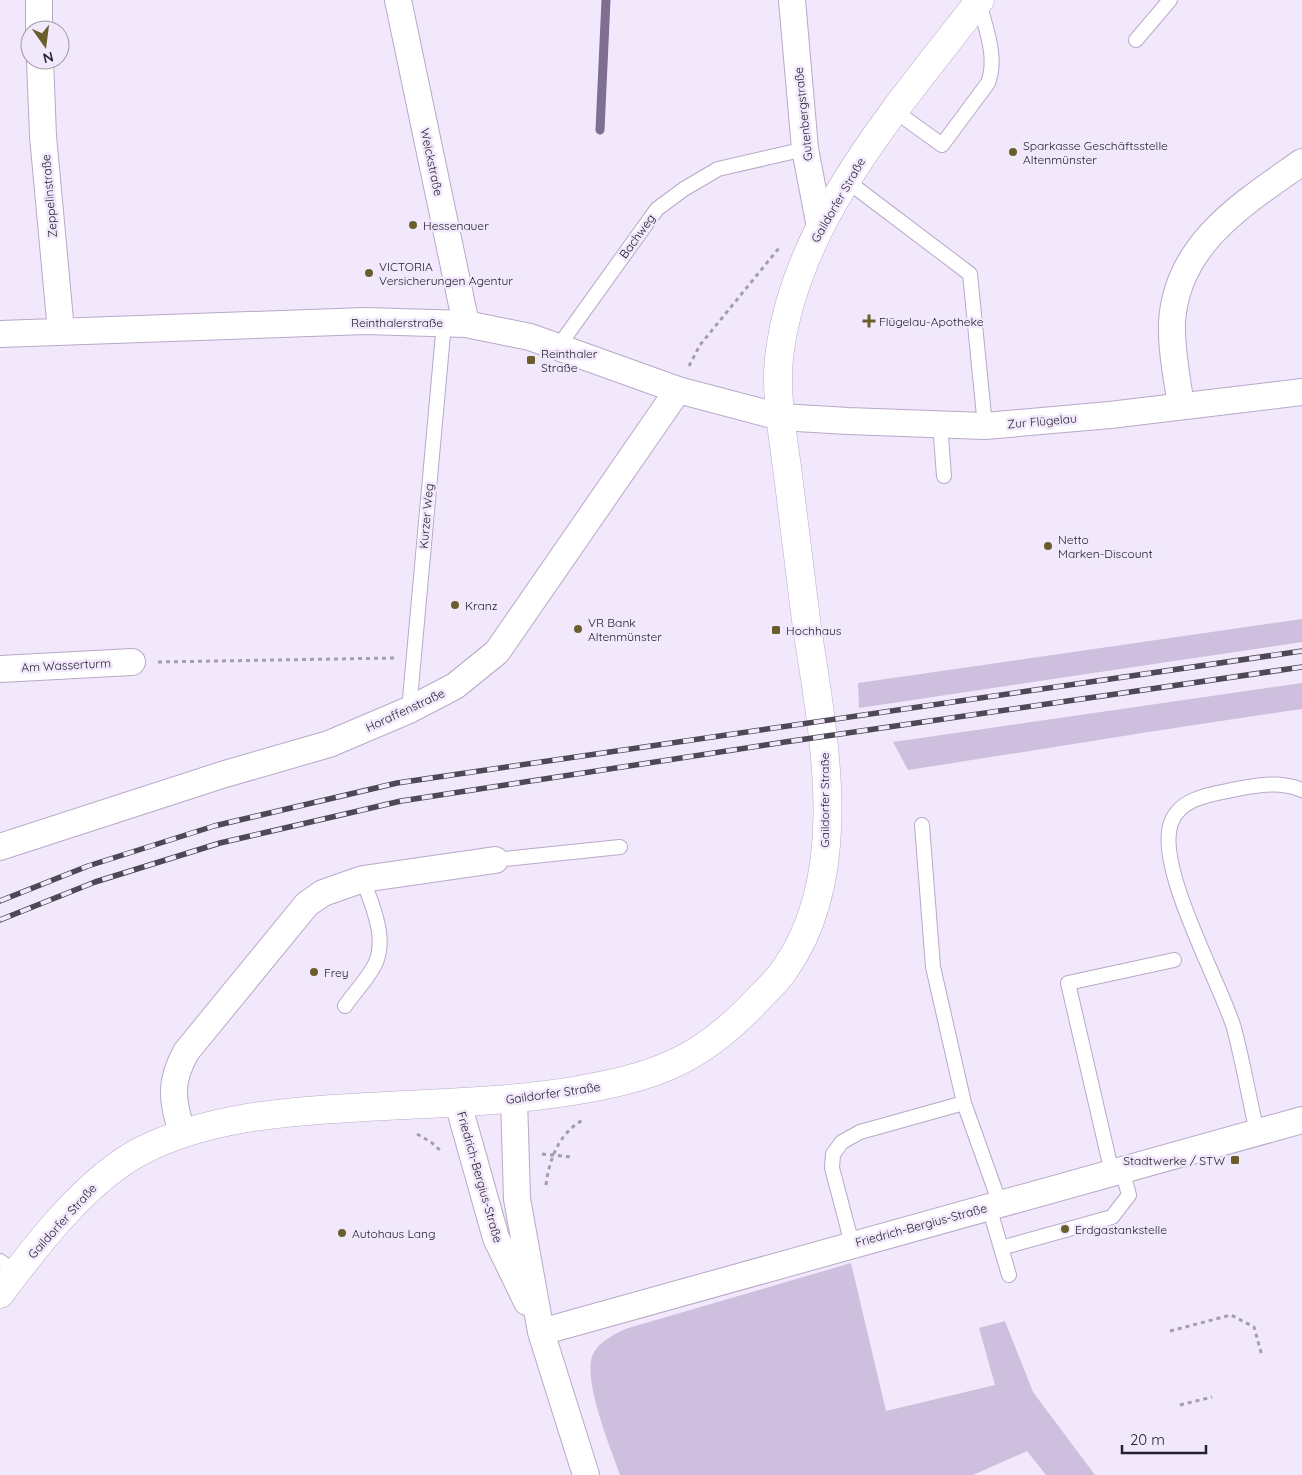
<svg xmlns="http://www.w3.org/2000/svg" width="1302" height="1475" viewBox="0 0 1302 1475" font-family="Quicksand,sans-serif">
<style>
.green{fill:#cebfde}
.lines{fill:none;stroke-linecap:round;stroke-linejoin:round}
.stream{stroke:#7f6d92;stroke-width:9}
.lane-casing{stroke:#b8a9c8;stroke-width:16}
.street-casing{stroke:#b8a9c8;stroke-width:28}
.secondary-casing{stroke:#b8a9c8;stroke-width:29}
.path{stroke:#a59dae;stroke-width:3;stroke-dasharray:4 4;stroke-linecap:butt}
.lane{stroke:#fff;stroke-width:14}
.street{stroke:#fff;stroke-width:26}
.secondary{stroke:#fff;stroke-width:28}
.rail-casing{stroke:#4e4855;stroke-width:5.5}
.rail{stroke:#f1e8fc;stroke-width:4;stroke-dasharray:11;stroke-linecap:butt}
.poi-dot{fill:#6a5f2c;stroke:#f1e8fc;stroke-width:2}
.labels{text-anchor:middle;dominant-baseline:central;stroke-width:5;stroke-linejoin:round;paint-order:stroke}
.street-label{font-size:12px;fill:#26202c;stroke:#f1e8fc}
.poi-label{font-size:12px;fill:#26202c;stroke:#f1e8fc;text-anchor:start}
</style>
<rect width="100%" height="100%" fill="#f1e8fc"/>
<!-- green -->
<path class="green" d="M1302 619V642L859 708 858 683Z
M1302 683V709C1170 728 1039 750 908 770L893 742Z
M851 1263 886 1411 995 1385 979 1328 1005 1321 1033 1392 1095 1475H1046L1027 1451 973 1475H620C611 1449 580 1375 594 1352 601 1341 613 1335 625 1329Z"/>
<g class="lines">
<!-- stream -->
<path class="stream" d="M600 130 606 0"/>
<!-- lane casing -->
<g class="lane-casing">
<path id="lane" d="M1136 40 1170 0
M895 111 942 145 988 83C998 57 985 27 979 2
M847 181 970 274 985 426
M558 347 657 209 684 189 718 169 805 149
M940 424 944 476
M409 710 444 323
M922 825 933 967 964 1103 1000 1204
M495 860 620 847
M345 1006C353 994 371 975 376 962 387 935 371 904 363 879
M1257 1132C1249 1098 1243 1062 1234 1028 1220 982 1155 867 1171 823 1179 800 1206 795 1227 791 1251 786 1278 780 1302 790
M1112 1173 1068 983 1174 960
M989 1207 1009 1275
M852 1244 832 1168 833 1154 842 1142 860 1132 964 1103
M1001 1248 1112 1217 1129 1195 1122 1170
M0 1261 16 1272"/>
</g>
<!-- street casing -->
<g class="street-casing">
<path id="street" d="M398 0 466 324
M792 0 805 149 820 227
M39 30V0
M40 60 43 136 61 331
M0 334 365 321 466 324 530 337 678 390 780 417 848 421 985 426 1110 415 1302 392
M1181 406C1177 378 1171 350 1172 322 1177 243 1244 203 1302 162
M0 669 132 662
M0 847 225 774 329 744 409 710 455 686 497 652 678 390
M514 1099 517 1199 541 1332 586 1475
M458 1103 496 1238 527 1302
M182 1134C173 1100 168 1085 186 1052L307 904 323 893 363 879 495 860
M541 1332 1302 1120"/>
</g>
<!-- secondary casing -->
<g class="secondary-casing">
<path id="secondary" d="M0 1294C37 1244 88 1178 143 1150 207 1118 280 1112 350 1108 425 1103 499 1103 573 1091 608 1085 643 1078 675 1063 708 1048 735 1024 759 998 768 989 778 980 785 969 854 871 822 730 806 620 800 572 794 523 788 475 783 436 774 389 780 350 798 217 901 103 980 0"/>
</g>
<!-- path -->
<path class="path" d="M689 366 700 345 779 248
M158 662 394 658
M417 1134 431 1142 442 1152
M542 1154 572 1157
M546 1185C549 1159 560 1131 585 1119
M1170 1331 1231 1315 1254 1327 1262 1356
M1180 1405 1212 1397"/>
<!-- lane -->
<use href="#lane" class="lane"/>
<!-- street -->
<use href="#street" class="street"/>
<!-- secondary -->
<use href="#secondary" class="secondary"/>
<!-- rail casing -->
<g class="rail-casing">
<path id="rail" d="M0 901 88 866 214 826 397 783 1302 651
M0 920 95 882 220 843 401 801 785 742 1302 667"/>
</g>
<!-- rail -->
<use href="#rail" class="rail"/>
</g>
<!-- markers -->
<g class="poi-dot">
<circle cx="1013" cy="152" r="5"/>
<circle cx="413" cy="225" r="5"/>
<circle cx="369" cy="273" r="5"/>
<path d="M866.5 313.5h5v5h5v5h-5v5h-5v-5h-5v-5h5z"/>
<rect x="526" y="355" width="10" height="10" rx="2.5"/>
<circle cx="1048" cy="546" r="5"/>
<circle cx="455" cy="605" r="5"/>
<circle cx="578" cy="629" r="5"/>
<rect x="771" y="625" width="10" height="10" rx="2.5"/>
<circle cx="314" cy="972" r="5"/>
<rect x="1230" y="1155" width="10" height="10" rx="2.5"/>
<circle cx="1065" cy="1229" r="5"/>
<circle cx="342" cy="1233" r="5"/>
</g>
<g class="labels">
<!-- street labels -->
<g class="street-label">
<text transform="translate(803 114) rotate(-96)">Gutenbergstraße</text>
<text transform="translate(432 162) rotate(78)">Weickstraße</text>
<text transform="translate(49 196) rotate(-95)">Zeppelinstraße</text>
<text transform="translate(838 200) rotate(-60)">Gaildorfer Straße</text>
<text transform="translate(637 236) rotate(-54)">Bachweg</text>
<text x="397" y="322">Reinthalerstraße</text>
<text transform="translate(1042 421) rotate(-5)">Zur Flügelau</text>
<text transform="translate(426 516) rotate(-85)">Kurzer Weg</text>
<text transform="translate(66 665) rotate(-3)">Am Wasserturm</text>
<text transform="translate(405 710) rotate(-25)">Horaffenstraße</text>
<text transform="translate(824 800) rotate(-90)">Gaildorfer Straße</text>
<text transform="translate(553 1093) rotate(-8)">Gaildorfer Straße</text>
<text transform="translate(480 1177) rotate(74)">Friedrich-Bergius-Straße</text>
<text transform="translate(62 1221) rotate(-48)">Gaildorfer Straße</text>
<text transform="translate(921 1225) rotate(-15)">Friedrich-Bergius-Straße</text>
</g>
<!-- poi labels -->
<g class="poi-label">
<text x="1023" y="145">Sparkasse Geschäftsstelle<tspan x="1023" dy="14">Altenmünster</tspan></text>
<text x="423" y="225">Hessenauer</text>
<text x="379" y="266">VICTORIA<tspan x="379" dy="14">Versicherungen Agentur</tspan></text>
<text x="879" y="321">Flügelau-Apotheke</text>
<text x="541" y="353">Reinthaler<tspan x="541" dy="14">Straße</tspan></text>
<text x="1058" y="539">Netto<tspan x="1058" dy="14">Marken-Discount</tspan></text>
<text x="465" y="605">Kranz</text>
<text x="588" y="622">VR Bank<tspan x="588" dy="14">Altenmünster</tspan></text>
<text x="786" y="630">Hochhaus</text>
<text x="324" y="972">Frey</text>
<text x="1225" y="1160" text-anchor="end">Stadtwerke / STW</text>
<text x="1075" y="1229">Erdgastankstelle</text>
<text x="352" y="1233">Autohaus Lang</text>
</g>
</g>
<!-- north arrow -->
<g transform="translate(45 45) rotate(166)"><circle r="24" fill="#f1e8fc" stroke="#a098a9"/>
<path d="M0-4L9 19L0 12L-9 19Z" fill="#6a5f2c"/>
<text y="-8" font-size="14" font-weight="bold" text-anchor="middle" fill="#26202c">N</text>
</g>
<!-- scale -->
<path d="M1122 1445v8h84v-8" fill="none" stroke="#26202c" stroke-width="2.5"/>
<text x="1130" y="1445" font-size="15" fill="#26202c" stroke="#f1e8fc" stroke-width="4" paint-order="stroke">20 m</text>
</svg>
